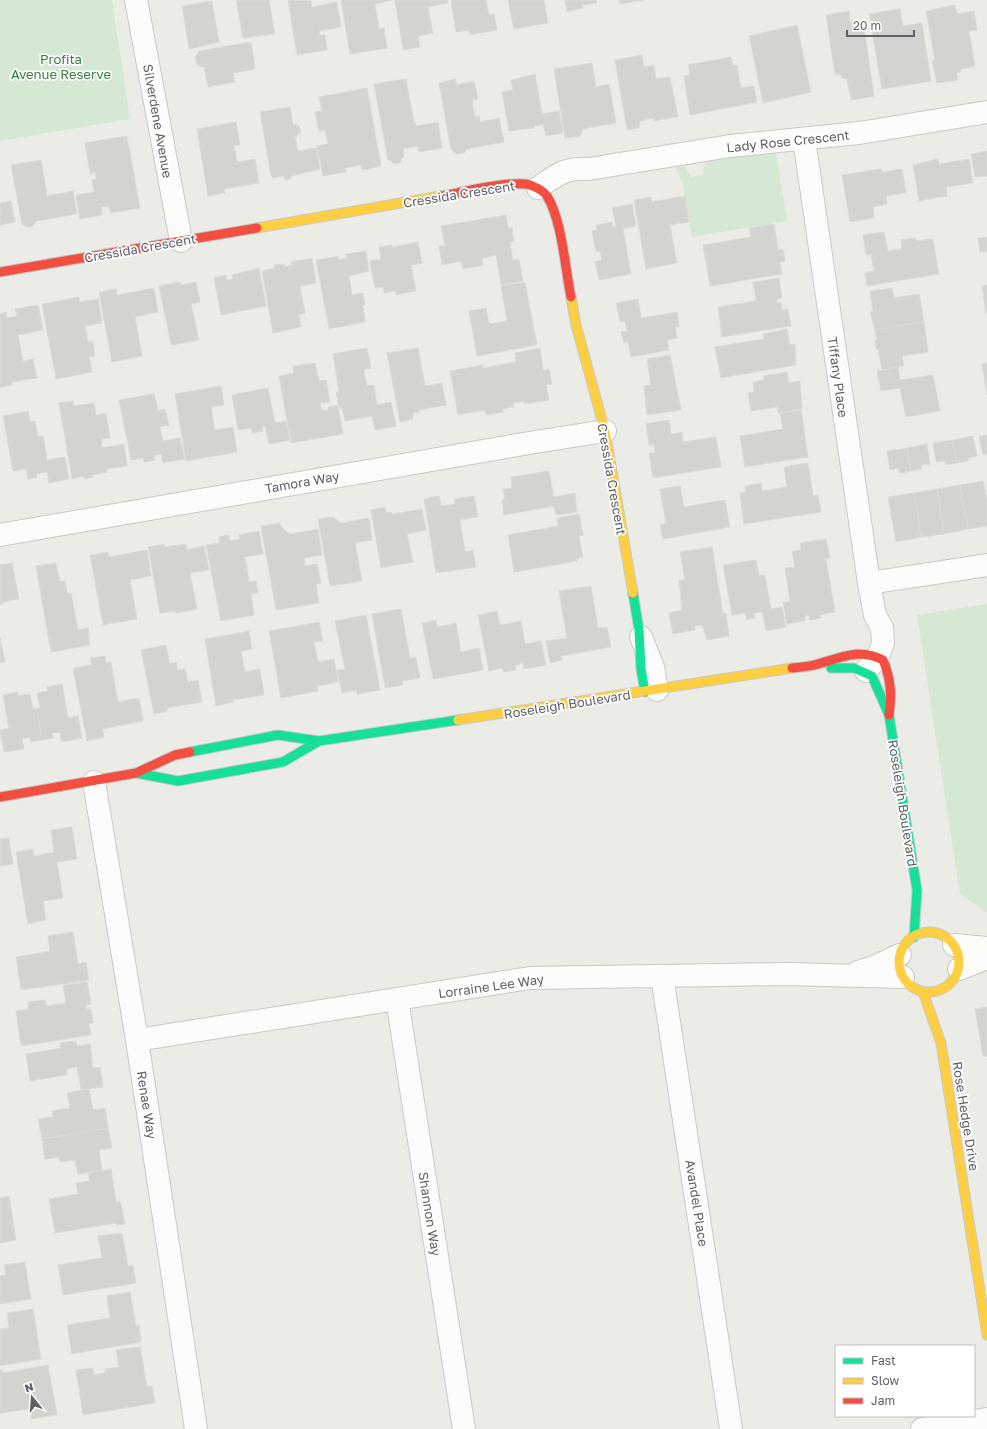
<svg xmlns="http://www.w3.org/2000/svg" width="987" height="1429" viewBox="0 0 987 1429" font-family="'Golos Text',sans-serif">
<style>
.green{fill:#d5e8d4}
.building{fill:#d3d3d0;stroke:#dcdbd6}
.lines{fill:none;stroke-linecap:round;stroke-linejoin:round}
.street-casing{stroke:#c8c8c8;stroke-width:24}
.fast-casing{stroke:#c8c8c8;stroke-width:11}
.slow-casing{stroke:#c8c8c8;stroke-width:11}
.jam-casing{stroke:#c8c8c8;stroke-width:11}
.street{stroke:#fcfcfb;stroke-width:22}
.fast{stroke:#16e098;stroke-width:9}
.slow{stroke:#ffcf43;stroke-width:9}
.jam{stroke:#f24e42;stroke-width:9}
.labels{text-anchor:middle;dominant-baseline:central;stroke-width:3.5;stroke-linejoin:round;paint-order:stroke}
.park-label{font-size:13px;fill:#398040;stroke:#fff}
.street-label{font-size:13px;fill:#5d6065;stroke:#fff}
</style>
<rect width="100%" height="100%" fill="#ecece7"/>
<!-- green -->
<path class="green" d="M0 0H112L130 119 0 141Z
M765 152 776 153 787 221 692 237 682 180 675 167 685 166 691 177 703 175 705 162Z
M987 604V912H986L960 894 917 615Z"/>
<!-- building -->
<path class="building" d="M236 0H269L275 34 243 38Z
M288 0 311 1 312 7 337 2 341 27 319 31 320 35H325L327 50 297 55Z
M341 0H392L375 4 379 29 384 28 387 48 350 54Z
M395 0H447L448 3 428 7 433 33 418 36 420 47 403 50Z
M451 0H486L489 15 494 14 497 30 470 35 469 30 456 32Z
M508 0H544L548 23 514 29Z
M565 0H596L597 3 582 5 583 8 567 12Z
M619 0H644L620 4Z
M212 1 219 42 189 49 182 6Z
M955 5 957 14 974 11 977 30 969 31 975 66 961 69V72L956 73 958 80 937 83 932 61 935 60 926 11Z
M900 9 903 26 922 23 931 81 882 89 869 14Z
M849 11 850 22 863 20 874 96 851 100 847 79 842 78 841 74 835 75 826 15Z
M797 25 811 92 763 103 749 36Z
M251 42 255 69 233 73 235 82 208 87 204 67H201L197 64 195 58 199 51Z
M642 55 644 67 654 65 656 79 670 77 678 117 654 121V118L640 121 639 128 627 130 615 60Z
M731 57 733 66 737 65 741 88 754 86 757 102 690 115 684 76 690 75 688 65Z
M592 63 596 87 609 84 616 123 583 129 580 136 565 138 554 69Z
M535 74 542 114 559 111 563 133 546 136 543 124 534 126V128L509 131 502 92 513 90 511 80Z
M406 79 414 123H416V126L438 122 442 148 419 152 418 146 403 149 404 157 402 158 400 163 394 164 390 160H388L374 84Z
M455 79 457 85 474 81 478 99 472 100 475 117 479 116 480 122 499 118 504 142 467 149 464 153 457 154 451 149 439 83Z
M367 88 381 166 362 170 361 165 345 168 346 172 323 176 317 146 328 144 325 130 319 131 315 112 322 111 319 97Z
M290 107 293 124 299 126 301 133 295 137 298 151 316 148 320 169 292 176 291 174V179L285 180 284 176 274 178 271 176 260 112Z
M236 122 240 145 234 146 237 162 255 159 259 183 224 189 225 193 208 196 197 129Z
M127 136 140 208 111 213 109 206 101 207 102 215 80 219 76 195 94 192 92 180 96 179 95 172 90 174 85 143Z
M987 151V176L975 177 971 154Z
M938 159 939 164 969 159 973 183 946 187 947 196 919 201 913 165Z
M41 160 47 196 73 191 77 214 36 221 33 226 27 227 22 224 11 165Z
M881 169 882 172 902 169 906 193 886 196 887 204 873 207 874 218 850 222 842 175Z
M685 196 689 222 670 225 677 263 646 269 634 200 651 197 652 202Z
M11 201 15 222 0 225V203Z
M632 204 636 226 623 229 631 274 599 280 595 262 602 260 600 251 596 252 592 231 597 230 596 225 612 222 613 227H616L612 208Z
M506 215 508 228H512L514 241 510 242 513 260 519 259 523 281 501 285 496 255 482 258 483 265 463 269 461 261 442 265 439 246H445L441 226Z
M774 224 778 250 783 249 785 261 780 262 782 274 710 286 703 245 751 237 749 228Z
M884 232 888 251 902 249 901 240 915 238 916 241 933 239 939 274 867 286 865 273 874 271 871 254 866 255 863 235Z
M987 237V253V251L980 252 978 238Z
M418 242 422 263 411 265 416 291 396 295 395 291 384 293 383 287 375 288 370 261 381 259 379 247 392 245 393 247Z
M366 251 369 271 349 276 352 295 363 293 365 305 363 306 365 322 329 329 316 260 338 256V260L347 258 346 254Z
M312 258 316 283 300 286 305 313 299 315 301 327 273 333 262 271 274 268V265L285 264V267L292 265 291 262Z
M259 268 266 306 221 315 214 278 226 275V280L233 279 232 275Z
M779 278 782 298 777 299V303L781 302 782 310 788 309 791 326 722 337 718 307 756 301 753 282Z
M180 282 181 285 196 282 200 302 191 304 199 340 171 345 159 286Z
M525 282 537 345 477 356 469 311 486 308 489 324 507 321 501 286Z
M987 285V313H986L982 286Z
M154 288 158 312 135 317 142 356 112 362 99 292 116 289 117 295Z
M892 288 894 298 919 294 924 322 875 330 870 312H873L870 291Z
M79 297 80 302 98 299 102 323 85 326 88 342 93 341 95 356 89 357 92 372 56 379 42 304Z
M638 299 641 318 677 312 679 327H675L677 338 667 340 669 350 631 357 628 342 624 343 621 332 627 331 625 321 620 322 616 303Z
M38 305 43 330 18 335 23 361 33 359 37 378 11 382 12 385 0 388V314L6 312 7 318 17 316 15 309Z
M924 322 928 352 902 356 904 366 882 370 878 349H876L875 340H877L875 330Z
M787 329 790 345 795 344 796 365 721 378 715 347 764 339 763 334Z
M367 348 371 368 364 369 367 386 374 385 377 405 391 402 396 426 375 430 372 416 345 421 342 408H339L336 392H339L333 354Z
M418 348 425 386 442 383 446 405 418 410 419 412 413 413V419L400 422 387 353Z
M540 348 543 370 549 369 552 384 546 385 549 400 524 404V401L513 403 514 407 502 409 503 412 486 415 485 410 458 415 450 371 483 365V368L516 362 515 353Z
M670 355 681 410 647 415 644 386 651 385 647 359Z
M315 363 319 381 326 380 330 402 320 403 322 410H328V407L338 405 343 434 291 443 279 376 294 373 293 366Z
M987 363V395L982 364Z
M898 367 900 380 933 375 940 411 906 417 900 388 881 391 877 371Z
M787 372 789 383 800 381 802 409 778 413 777 407 751 411 748 393 754 392 753 382 764 380 763 376Z
M221 386 224 405 211 407 215 430 233 427 237 452 186 461 175 394Z
M268 388 275 423 286 421 290 440 269 444 265 426 262 427 263 431 252 433 251 428 238 430 232 395Z
M154 394 158 411 165 409 169 425 160 427 163 441 180 438 185 459 163 463 161 454 154 456 155 460 144 462 143 458 131 460 119 400Z
M73 401 74 406 94 403 96 415 106 413 110 438 101 439 102 448 124 444 127 466 106 469 107 472 92 475 93 477 85 479 84 476 72 479 59 403Z
M801 410 808 457 745 467 740 436 783 429 780 413Z
M28 411 30 422 35 421 38 437 43 436 47 460 65 457 69 479 49 483 47 472 36 474 37 477 28 479 26 469 13 471 3 416Z
M669 420 671 434 682 432 683 442 716 437 721 467 653 478 649 453 655 452 654 445H649L646 424Z
M987 435V454L983 455 979 436Z
M973 436 977 456 968 458V461L957 463 953 440Z
M953 440 957 463 946 465 945 461 936 462 933 443Z
M927 444 930 464 921 465 922 469 911 471 907 448Z
M907 448 911 471 899 473 898 468 890 470 887 451Z
M808 463 813 496 818 495 821 512 744 524 740 493 746 492 745 486 761 483 762 491 787 487 784 467Z
M549 471 554 497 575 493 577 512 556 515 554 506 504 515 502 500 505 499 503 489 512 488 511 477Z
M983 481 987 501V526L968 529 960 485Z
M960 485 968 529 944 534 937 489Z
M680 486 684 507 725 500 730 527 663 539 660 524H666L660 489Z
M937 489 944 534 921 537 914 493Z
M914 493 921 537 896 542 888 497Z
M439 496 441 506 455 504 454 499 474 496 478 517 460 520 465 552 473 550 476 567 436 573 424 499Z
M385 507 386 513 391 512 392 514 422 509 426 530 407 534 413 562 381 568 371 510Z
M579 514 583 535 579 536 583 557 576 559 577 561 514 572 508 535 558 526 557 518Z
M333 517 341 523 369 518 372 540 355 543 362 581 330 586 318 519Z
M280 523 281 527 290 534 318 529 322 555 304 558 305 566 317 564 321 583 316 584 319 603 276 610 261 526Z
M259 531 263 554 245 557 249 582 256 581 258 593 251 594 254 615 221 621 206 545 220 543 219 537 229 535 230 541 240 539 239 535Z
M826 539 830 558 826 559 835 612 820 615 821 618 809 620V615L805 616V621L787 624 783 602 790 601 785 568 795 567 792 551 801 550 800 543Z
M164 544 165 547 186 544 187 550 204 546 209 570 190 573 197 609 176 613 175 611 160 613 148 547Z
M712 547 723 614 726 613 729 636 707 640 702 625 694 626 695 630 673 634 669 613 682 610 679 580H685L680 552Z
M147 550 151 576 130 580 137 619 103 625 90 555 108 552 109 557Z
M756 560 759 576 765 575 771 609 782 607 786 627 766 631 762 612 754 613 755 618 747 620 745 613 732 615 723 565Z
M12 563 19 599 3 602V604H0V565Z
M56 563 60 582 65 581 67 594 71 593 78 630 88 628 90 645 51 652 36 566Z
M591 586 598 628 607 627 611 647 561 656 562 660 550 663 546 641 567 638 559 591Z
M401 609 410 658 416 657 420 678 402 681 403 685 385 688 372 614Z
M497 611 500 625 521 621 525 644 541 641 546 665 524 669 523 663 515 665 516 670 503 672 502 668 489 671 478 615Z
M366 615 380 690 357 694V690L342 693 337 670 345 669 335 621Z
M436 620 437 627 456 623 461 652 479 648 483 670 433 679 422 623Z
M319 622 323 641 314 642 318 662 334 659 338 682 317 686 318 691 281 698 269 631Z
M249 631 252 649 241 651 245 672 260 669 264 695 233 700V702L216 706 205 639Z
M0 638 5 662 0 663Z
M166 645 170 664 176 662 178 670 185 669 188 682 198 680 202 702 167 708V711L154 714 141 650Z
M105 656 106 663 111 662 118 702 139 698 143 721 102 729 104 737 87 741 73 668 92 665 90 658Z
M62 684 68 718 78 716 82 738 61 742 60 732 52 733 53 738 42 740 37 709 40 708 37 693 48 691 47 687Z
M18 692V696L30 694 33 709H37L42 740 31 742 30 737 22 739 24 749 4 752 0 730 9 728 3 695Z
M72 827 77 859 57 862 63 898 43 901 46 920 28 924 16 852 33 849 34 856 54 852 51 830Z
M9 838 13 864 0 866V839Z
M73 932 78 964 86 962 89 980 21 990 16 957 50 951 48 936Z
M87 982 91 1004 86 1005 87 1009H91L93 1023 89 1024 91 1035 21 1046 16 1011 29 1009 28 1002 45 1000 46 1006 66 1003 63 985Z
M987 1007V1056H983L975 1009Z
M76 1041 77 1046 90 1044 93 1068 100 1067 103 1087 81 1090 77 1067 66 1069 67 1075 30 1081 26 1054 61 1048 60 1043Z
M89 1089 93 1110 105 1108 108 1128 42 1139 38 1119 53 1117 52 1111 70 1108 67 1093Z
M108 1128 112 1148 99 1150 102 1170 78 1174 75 1160 60 1162 59 1157 45 1159 42 1139Z
M111 1169 116 1202 120 1201 125 1224 117 1225 116 1223 55 1233 49 1199 78 1194 76 1183 90 1181 88 1173Z
M9 1196 16 1240 0 1243V1198Z
M122 1233 128 1266 133 1265 136 1283 63 1295 58 1265 102 1258 98 1236Z
M25 1262 31 1299 0 1304V1276L6 1275 4 1265Z
M130 1292 136 1326 139 1325 141 1342 72 1354 67 1325 110 1318 107 1296Z
M33 1309 41 1359 0 1366V1329L9 1328 7 1313Z
M140 1347 147 1387 152 1386 155 1403 83 1415 76 1370 93 1368 94 1375 105 1373V1369L119 1367 116 1350Z
M48 1365 57 1415 31 1419 29 1409 0 1413V1370H2L3 1373Z"/>
<g class="lines">
<!-- street casing -->
<g class="street-casing">
<path id="street" d="M136 0 181 241
M804 139 869 583 875 615 882 628 883 643 878 657 866 671
M538 188C557 175 565 167 589 169L730 146 859 133 987 112
M0 535 535 442 605 431
M869 583 987 565
M641 637 653 667 657 690
M94 782 137 1040 196 1429
M954 945 987 948
M959 969 987 958
M858 972 874 967 900 955
M662 976 731 1429
M397 999 464 1429
M137 1040 530 978 788 974 903 977
M922 1429 987 1419"/>
</g>
<!-- fast casing -->
<g class="fast-casing">
<path id="fast" d="M633 593 639 630 641 669 645 692
M831 668H854L872 676 889 715 917 890 914 937
M190 752 278 735 319 741 458 720
M136 773 178 781 283 762 319 741"/>
</g>
<!-- slow casing -->
<g class="slow-casing">
<path id="slow" d="M257 228 441 196
M571 297 576 325 605 431 633 593
M458 720 792 668
M899 962a30 30 0 1 1 60 0a30 30 0 1 1-60 0Z
M923 992 941 1043 987 1335"/>
</g>
<!-- jam casing -->
<g class="jam-casing">
<path id="jam" d="M441 196C465 192 502 182 526 184 532 185 543 190 547 196 562 220 565 268 571 297
M0 272 257 228
M792 668C799 667 807 667 814 665 839 659 858 647 883 660 891 679 892 695 889 715
M0 797 136 773 175 755 190 752"/>
</g>
<!-- street -->
<use href="#street" class="street"/>
<!-- fast -->
<use href="#fast" class="fast"/>
<!-- slow -->
<use href="#slow" class="slow"/>
<!-- jam -->
<use href="#jam" class="jam"/>
</g>
<g class="labels">
<!-- park labels -->
<g class="park-label">
<text x="61" y="59">Profita<tspan x="61" dy="15">Avenue Reserve</tspan></text>
</g>
<!-- street labels -->
<g class="street-label">
<text transform="translate(158 121) rotate(80)">Silverdene Avenue</text>
<text transform="translate(788 141) rotate(-6)">Lady Rose Crescent</text>
<text transform="translate(459 194) rotate(-9)">Cressida Crescent</text>
<text transform="translate(140 248) rotate(-10)">Cressida Crescent</text>
<text transform="translate(838 377) rotate(82)">Tiffany Place</text>
<text transform="translate(612 479) rotate(80)">Cressida Crescent</text>
<text transform="translate(302 482) rotate(-10)">Tamora Way</text>
<text transform="translate(567 704) rotate(-9)">Roseleigh Boulevard</text>
<text transform="translate(903 803) rotate(81)">Roseleigh Boulevard</text>
<text transform="translate(491 986) rotate(-8)">Lorraine Lee Way</text>
<text transform="translate(147 1105) rotate(81)">Renae Way</text>
<text transform="translate(966 1116) rotate(81)">Rose Hedge Drive</text>
<text transform="translate(697 1203) rotate(81)">Avandel Place</text>
<text transform="translate(430 1214) rotate(81)">Shannon Way</text>
</g>
</g>
<!-- legend -->
<rect x="835" y="1345" width="140" height="72" fill="#ffffff" stroke="#bebfc1"/>
<rect x="843" y="1358" width="20" height="6" fill="#16e098" stroke="#bebfc1"/>
<text x="871" y="1365" font-size="12" fill="#5d6065">Fast</text>
<rect x="843" y="1378" width="20" height="6" fill="#ffcf43" stroke="#bebfc1"/>
<text x="871" y="1385" font-size="12" fill="#5d6065">Slow</text>
<rect x="843" y="1398" width="20" height="6" fill="#f24e42" stroke="#bebfc1"/>
<text x="871" y="1405" font-size="12" fill="#5d6065">Jam</text>
<!-- north arrow -->
<g transform="translate(32 1397) rotate(343)" stroke="#ffffff" stroke-width="3" paint-order="stroke">
<path d="M0-3L7 15L0 10L-7 15Z" fill="#5d6065"/>
<text y="-6" font-size="11" font-weight="bold" text-anchor="middle" fill="#5d6065">N</text>
</g>
<!-- scale -->
<path d="M847 30v6h67v-6" fill="none" stroke="#5d6065" stroke-width="2"/>
<text x="853" y="30" font-size="12" fill="#5d6065" stroke="#ffffff" stroke-width="3" paint-order="stroke">20 m</text>
</svg>
